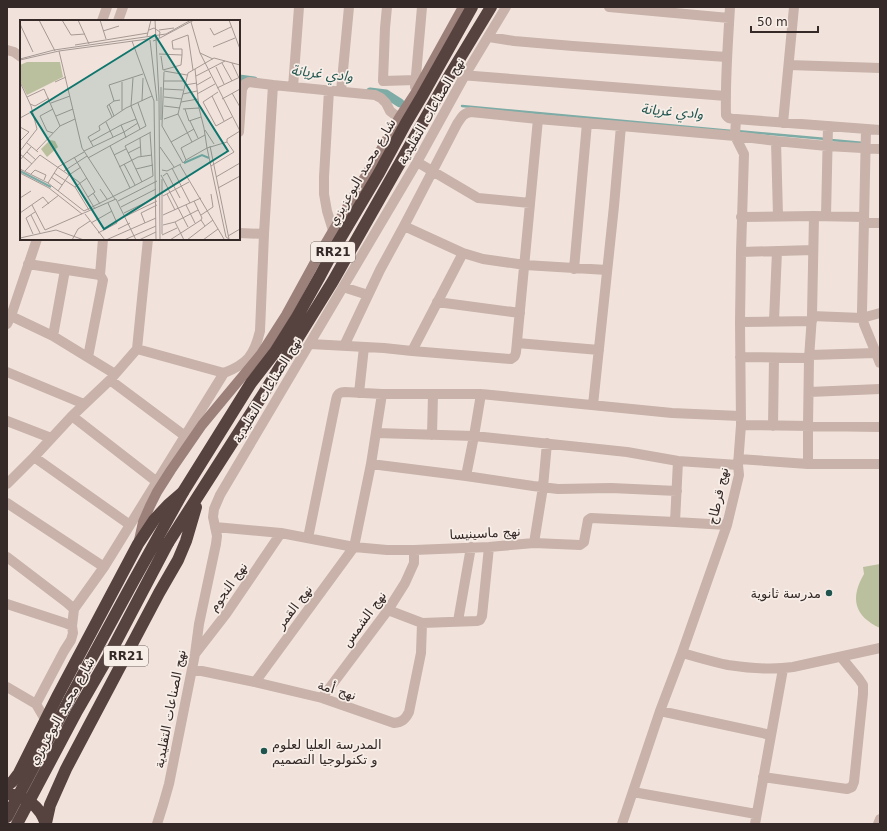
<svg xmlns="http://www.w3.org/2000/svg" width="887" height="831" viewBox="0 0 887 831" font-family="'DejaVu Sans','Noto Sans Arabic',sans-serif">
<style>
.green{fill:#babf9d}
.lines{fill:none;stroke-linecap:round;stroke-linejoin:round}
.stream{stroke:#7daca6;stroke-width:2.5}
.canal{stroke:#7daca6;stroke-width:9}
.street{stroke:#c8b2a9;stroke-width:10}
.secondary{stroke:#9c807a;stroke-width:10}
.highway{stroke:#564340;stroke-width:12}
.highway-bridge{stroke:#564340;stroke-width:12}
.poi-dot{fill:#20554f;stroke:#f8eee8;stroke-width:1.5}
.labels{text-anchor:middle;dominant-baseline:central;stroke-width:3.5;stroke-linejoin:round;paint-order:stroke}
.shield{fill:#f8eee8;stroke:#706562;stroke-width:1}
.shield-label{font-size:12px;font-weight:bold;fill:#362a28}
.street-label{font-size:13px;fill:#362a28;stroke:#f8eee8}
.poi-label{font-size:13px;fill:#362a28;stroke:#f8eee8;text-anchor:end}
.water-label{font-size:14px;font-style:italic;fill:#20554f;stroke:#f8eee8}
.inset-river{fill:none;stroke:#7daca6;stroke-width:2}
.inset-road{fill:none;stroke:#a69994;stroke-width:1}
.view{fill:#0f766e;fill-opacity:0.15;stroke:#0f766e;stroke-width:2}
.inset-edge{fill:none;stroke:#362a28;stroke-width:2}
</style>
<rect width="100%" height="100%" fill="#f1e3dc"/>
<!-- green -->
<path class="green" d="M880 564V628C854 616 850 598 864 574L863 567Z"/>
<g class="lines">
<!-- stream -->
<path class="stream" d="M462 106 732 131
M737 131 826 139
M831 140 864 143"/>
<!-- canal -->
<path class="canal" d="M239 79 254 81
M370 92 386 94 400 103"/>
<!-- street -->
<path class="street" d="M387 7 385 28 383 81 416 80
M609 7 729 18
M730 7C728 43 725 79 726 115 728 119 732 119 736 119L880 130
M102 21 107 7
M118 21 123 7
M489 37 514 41 573 46 726 57
M7 50 14 52 21 57
M789 65 880 68
M461 75 726 96
M273 85 375 95 381 98 386 103 390 111 399 118
M293 87 299 7
M415 87 422 7
M239 89H242L239 132
M329 90 324 177V194L327 211 335 237
M341 91 349 7
M783 123 794 7
M621 126 735 136 776 141 827 146 880 149
M866 129 862 312 864 324 880 363
M776 141 778 216
M417 162 478 198 530 203
M826 216 828 126
M741 217 814 216
M864 223H880
M404 226 463 253 483 259 525 265 607 270
M239 233 264 234
M741 252 813 250
M28 264 100 275 103 280 88 357
M574 269 587 123
M100 275 103 239
M343 287 368 295
M437 302 520 313
M11 316 53 336 115 374
M812 316 862 318 880 313
M774 321 777 251
M740 322 812 321
M7 324 11 316 37 239
M53 336 65 270
M517 343 599 350
M310 344 384 348 412 351 511 359C515 357 515 356 516 352L538 119
M344 346 380 270 404 226 457 124C461 118 463 113 471 112L538 119 621 126 614 206 593 405
M137 349 148 239
M412 351 463 253
M810 355 875 353
M740 357 809 358
M7 372 84 404
M110 380 185 436
M809 392 880 389
M359 393 364 347
M72 416 157 482
M7 421 51 438
M741 425 880 427
M773 426 774 358
M376 433 474 436 481 394
M432 435 433 394
M34 457 130 525
M739 459 808 464H880
M371 464 466 476 474 436 627 452 678 461 738 465
M808 464V426L809 358 812 316 814 216 864 217
M466 476 533 486 558 489 611 488 677 491
M7 484 34 457 72 416 110 380 137 349 224 373
M7 503 104 567
M675 522 727 525
M215 527 281 533 354 547 387 550H414L489 547 534 543 580 545 584 542 588 520 591 518 675 522 678 461
M308 538 336 400C337 394 339 392 345 392L382 394H481L672 413 740 416
M534 543 543 487 547 443
M7 557 66 602 74 609 72 626
M7 604 65 623 72 626 73 633 71 640 64 651 36 704
M74 609 104 567 224 373C247 364 254 356 260 331L264 234 273 85 249 82 245 84 242 89
M458 621 471 547
M422 623 477 621 480 620 482 616 489 547
M682 653C697 657 713 662 728 665 748 668 773 670 793 667L880 648
M195 654 226 614 281 533
M192 669 255 682 322 698 394 723C402 722 405 720 409 712L421 653 422 623 388 610
M255 682 354 547 371 464 382 394
M7 687 36 704 46 721
M322 698 388 610 405 583 414 563V550
M660 711 771 735
M763 777 847 789 852 787 854 782 863 694V685L859 679 841 657
M633 792 756 814
M157 824 163 805 169 784 195 654 199 624 216 544 217 536 213 517 214 509 220 495 417 162 465 75 506 7
M622 824 660 711 682 653 727 525 739 475 738 465 741 425 740 322 741 252 744 154 735 136 736 119
M755 824 783 669
M878 824 880 819"/>
<!-- secondary -->
<path class="secondary" d="M139 540 143 522 150 506 157 492 171 470 202 425 261 354 286 315 321 251 379 153 399 118 416 92 463 7"/>
<!-- highway -->
<path class="highway" d="M168 543 264 393 333 281 451 73 491 7
M7 786 13 781 19 773 58 695 138 544 154 520 168 505 183 492 251 383 275 352 297 317 320 276 337 244 379 173 406 123 422 96 472 7
M7 794C26 796 40 806 46 824
M46 823 50 805 66 769 159 593 178 560 186 541 196 507"/>
<!-- highway-bridge -->
<path class="highway-bridge" d="M7 817 69 700 133 582 183 492
M17 824 77 711 107 659 168 543"/>
</g>
<!-- markers -->
<g class="poi-dot">
<circle cx="829" cy="593" r="4"/>
<circle cx="264" cy="751" r="4"/>
</g>
<g class="labels">
<!-- shield labels -->
<g class="shield">
<rect x="311" y="242" width="44" height="20" rx="3"/>
<rect x="104" y="646" width="44" height="20" rx="3"/>
</g>
<g class="shield-label">
<text x="333" y="252">RR21</text>
<text x="126" y="656">RR21</text>
</g>
<!-- street labels -->
<g class="street-label">
<text transform="translate(431 111) rotate(-60)">نهج الصناعات التقليدية</text>
<text transform="translate(362 172) rotate(-60)">شارع محمد البوعزيزي</text>
<text transform="translate(267 390) rotate(-59)">نهج الصناعات التقليدية</text>
<text transform="translate(718 496) rotate(-78)">نهج قرطاج</text>
<text transform="translate(485 533) rotate(-3)">نهج ماسينيسا</text>
<text transform="translate(228 587) rotate(-55)">نهج النجوم</text>
<text transform="translate(294 607) rotate(-53)">نهج القمر</text>
<text transform="translate(364 619) rotate(-54)">نهج الشمس</text>
<text transform="translate(337 690) rotate(17)">نهج أمة</text>
<text transform="translate(170 709) rotate(-79)">نهج الصناعات التقليدية</text>
<text transform="translate(62 711) rotate(-61)">شارع محمد البوعزيزي</text>
</g>
<!-- poi labels -->
<g class="poi-label">
<text x="821" y="593">مدرسة ثانوية</text>
<text x="272" y="744" text-anchor="start">المدرسة العليا لعلوم<tspan x="272" dy="15">و تكنولوجيا التصميم</tspan></text>
</g>
<!-- water labels -->
<g class="water-label">
<text transform="translate(322 73) rotate(6)">وادي غريانة</text>
<text transform="translate(672 111) rotate(5)">وادي غريانة</text>
</g>
</g>
<!-- overview -->
<g transform="translate(20 20)">
<rect width="220" height="220" fill="#f1e3dc"/>
<path d="M7 42H40L43 57 7 75 0 61V45ZM30 120 35 121 38 127 27 137 21 129Z" fill="#babf9d"/>
<path class="inset-river" d="M164 143 182 135 189 138M0 151 31 167"/>
<path class="inset-road" d="M19 0 35 31M42 0 51 15 65 14M58 0 69 24M80 0 86 19M135 0 139 78 140 220M209 0 220 29M171 2 180 33 220 111M0 4 13 32M190 8 194 15 211 7M129 10 134 8 140 12 139 19 133 21M139 10 154 8M83 11 99 6M127 16 131 0M140 18 174 0M130 20 137 81M112 21 134 81 136 220M55 25 128 13M193 27 215 18M39 31 62 128 95 179M180 33 193 39M139 34 162 35V29H153L152 21 168 15 173 50M141 36 143 50 161 45 162 35M0 39 34 30 146 14 171 0M0 40 39 31 128 19M202 43 212 61M212 43 219 58M196 47 204 64M175 49 179 88 184 108 187 128 166 140 161 128 185 115M144 51 167 55M144 52 142 106 163 143 166 140M176 56 205 41M113 58 111 86 120 109M144 61H165M0 62 11 86 17 109 0 131M35 62 46 57M102 62V90M165 65 177 63M177 65 191 57M141 67V100M197 68 220 57M144 69 163 70M198 72 183 82 196 106 212 97M212 73 220 87M163 74 177 71M177 74 195 64M192 76 204 101M7 77 24 69 40 106M144 77 162 79M202 79 220 69M100 80 94 81 89 65 123 54M122 81 123 58M161 82 178 79M31 83 50 76M10 84 15 86 29 78M89 84 94 96M144 86 160 88M163 89 179 88M165 89 169 101 181 97M158 94 172 122M36 96 53 89M92 97 87 86 94 81M0 98 13 91M144 99 158 94 168 53 194 38 220 45M170 101 178 118M86 102 93 117M0 107 9 112 0 121M185 110 194 124M33 113 27 111 20 96 33 89M106 118 104 112 118 103M120 118 121 136M70 122 101 105M151 122 174 109M207 122V119L220 111M7 123 18 132M73 126 68 117 80 110 79 106 106 88 132 76M90 126 110 168 133 156 130 113M190 126 209 219M140 127 154 147M16 131 40 106 55 99M64 131 104 112 101 105 116 99M7 132 16 140M108 133 120 127M0 134 12 144M94 135 106 129M54 137 75 172 68 177M68 138 126 106 118 83M0 140 11 127M104 144 115 165M160 145 204 219M191 146 214 132 207 122 187 128 206 217 209 219M99 147 118 137 132 135M152 148 170 183M0 149 28 163 38 147 64 132M116 149 133 145M142 150 147 151 161 144M5 151 20 135 59 162 75 189M44 151 67 136M0 153 29 168 62 194M34 153 55 167 69 190M11 154 15 150 26 155 24 160M141 155 168 207M143 156 147 153 160 178M31 157 42 165M196 157 220 143M142 159V214M122 162 105 126 131 112M28 163 64 191 110 168M55 167 67 158M198 168 220 156M80 169 87 179M38 171 49 155 61 147M73 173 80 184M147 174 155 190M143 176 169 162M0 178 11 171M98 181 137 161M174 181 182 198 181 200M12 185 25 210M166 185 175 203M101 187 136 169M22 188 39 175M0 193 23 177 29 184M104 193 137 177M65 194 85 220M11 195 20 213M143 195 181 178M181 195 193 187 191 174M106 196 137 181M71 203 92 191M125 203 121 193 137 185M143 205 155 202M98 209 110 203M25 210 96 179 116 220M78 213 97 203 88 183M13 214 6 198 15 192M142 215 157 208M208 216 220 209M0 218 36 210 64 220M52 220 58 209 70 201M86 220 136 198M104 220 136 206M119 220 136 212M150 220 181 200 185 206M164 220 155 202 178 190M167 220 193 200M183 220 198 209"/>
<path class="view" d="M135 15 208 131 84 209 11 92Z"/>
<rect width="220" height="220" class="inset-edge"/>
</g>
<!-- border -->
<rect width="887" height="831" fill="none" stroke="#362a28" stroke-width="16"/>
<!-- scale -->
<path d="M751 26v6h67v-6" fill="none" stroke="#362a28" stroke-width="2"/>
<text x="757" y="26" font-size="12" fill="#362a28" stroke="#f8eee8" stroke-width="3" paint-order="stroke">50 m</text>
</svg>
